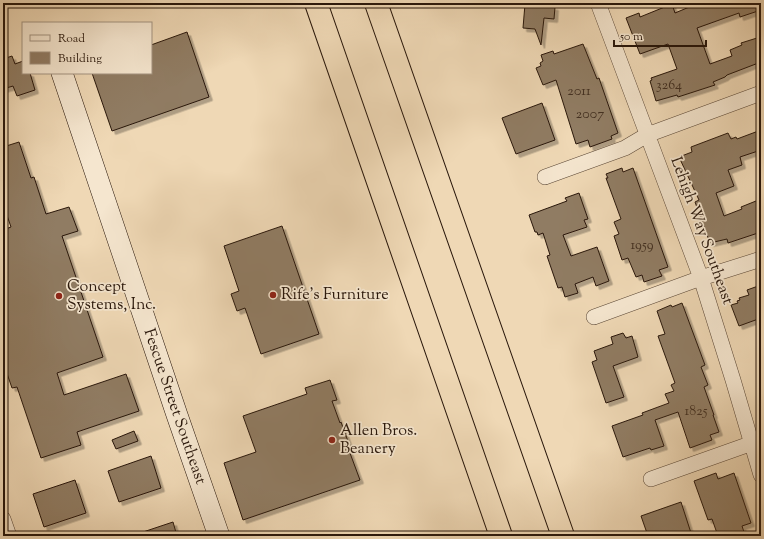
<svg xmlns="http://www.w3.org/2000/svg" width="764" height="539" viewBox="0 0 764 539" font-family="'Sorts Mill Goudy',serif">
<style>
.building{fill:#907b63;stroke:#29170b;filter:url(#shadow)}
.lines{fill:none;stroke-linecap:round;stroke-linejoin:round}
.street-casing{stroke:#5a4736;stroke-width:16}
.secondary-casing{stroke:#29170b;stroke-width:22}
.highway-casing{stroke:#29170b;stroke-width:24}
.street{stroke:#f5e6cf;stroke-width:15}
.secondary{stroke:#f5e6cf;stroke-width:21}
.highway{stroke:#efd8b5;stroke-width:22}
.poi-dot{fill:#8f2418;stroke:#f5e6cf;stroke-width:1.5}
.labels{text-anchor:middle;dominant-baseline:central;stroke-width:3.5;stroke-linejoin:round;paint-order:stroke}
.number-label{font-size:14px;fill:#433021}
.street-label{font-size:16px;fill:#29170b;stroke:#f5e6cf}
.poi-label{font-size:16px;fill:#29170b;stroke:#f5e6cf;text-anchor:start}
</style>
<defs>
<filter id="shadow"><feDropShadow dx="3.5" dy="3.5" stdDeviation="0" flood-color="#0004"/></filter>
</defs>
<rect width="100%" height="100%" fill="#efd8b5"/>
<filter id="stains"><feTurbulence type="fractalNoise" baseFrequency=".005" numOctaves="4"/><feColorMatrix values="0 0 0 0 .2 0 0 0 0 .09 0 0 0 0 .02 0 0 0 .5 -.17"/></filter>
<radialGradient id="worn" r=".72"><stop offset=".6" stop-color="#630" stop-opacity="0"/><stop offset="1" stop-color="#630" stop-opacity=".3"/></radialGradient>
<!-- building -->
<path class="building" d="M693 3H761V10L740 17 739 13 697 28 710 64 732 56 730 50 742 45 741 43 757 38H759L761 44V62L727 75 725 77 713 82 715 85 678 97 677 95 656 101 650 81 652 80 651 78 677 69 668 44 640 54 626 18 639 13 640 17 672 4 675 13 694 5Z
M525 4 555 7 554 19 544 18 541 45 535 29 523 28Z
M187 32 209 97 112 131 92 73H151V45Z
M583 44 597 79 599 78 618 133 611 136 612 139 590 147 588 140 576 144 556 80 543 85 536 68 541 66 540 63 543 61 541 55 553 51 554 54Z
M12 56 15 64 23 61V73H30L35 90 17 96 13 86 3 89V59Z
M542 103 555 140 516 154 502 118Z
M761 130V150L740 157 742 165 728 170 734 186 716 193 724 216 742 209 741 207 761 199V232L728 243 727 239 710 243 695 202 699 200 679 157 692 152 691 147 728 133 731 139 736 137 737 139Z
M19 142 31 178 34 177 46 214 69 207 78 231 62 236 103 357 57 373 64 395 126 374 139 411 77 432 81 445 41 458 17 387 12 388 3 362V230L11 227 3 204V147Z
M622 168 623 172 633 168 668 267 659 270 662 276 644 282 642 275 636 277 628 258 622 260 614 236 619 234 614 222 621 219 606 178H608L606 174Z
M579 193 588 219 584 220 587 227 563 235 571 256 597 247 609 281 596 286 593 277 575 284 578 293 565 297 562 287 558 288 547 256 550 255 543 233 538 235 537 232H535L529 215 567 201 565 198Z
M282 226 319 334 261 354 245 308 237 311 231 294 239 291 224 246Z
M761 285V318L739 326 731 305 738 303 737 301 740 300 739 298 749 295 747 290Z
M682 303 705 365 701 367 708 385 704 387 714 415H713L719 432 710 435 712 440 690 448 678 412 655 420 664 446 651 450 650 448 623 457 612 426 643 415 642 413 669 403 665 394 674 391 671 385 675 383 658 336 665 334 657 311 671 305 672 307Z
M623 333 626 338 632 336 638 357 613 366 624 397 606 403 592 362 597 360 594 351 613 344 611 337Z
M330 380 337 400 332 401 340 423 341 422 349 444 347 445 360 480 243 520 224 463 256 452 243 416 307 394 305 388Z
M134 431 138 441 116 449 112 440Z
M151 456 161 488 119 502 108 471Z
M716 473 718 479 734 473 751 523 742 526 744 532 732 536H718L712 519 708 520 694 481Z
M75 480 86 513 44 527 33 494Z
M681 502 692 536H648L641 516Z
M173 522 177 536H137V534Z"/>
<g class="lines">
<!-- street casing -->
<g class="street-casing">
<path id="street" d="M598 3 701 278 733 380 761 475
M545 177 625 148 647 135 761 93
M594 317 701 278 761 259
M651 479 761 440
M3 519 9 536"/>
</g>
<!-- secondary casing -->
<g class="secondary-casing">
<g id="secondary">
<path id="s1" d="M62 73 177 415 219 536"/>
</g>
</g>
<!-- highway casing -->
<g class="highway-casing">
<path id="highway" d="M316 3 501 536
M376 3 563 536"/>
</g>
<!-- street -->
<use href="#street" class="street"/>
<!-- secondary -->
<use href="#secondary" class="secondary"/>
<!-- highway -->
<use href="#highway" class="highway"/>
</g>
<!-- markers -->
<g class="poi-dot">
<circle cx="273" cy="295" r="4"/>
<circle cx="59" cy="296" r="4"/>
<circle cx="332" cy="440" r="4"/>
</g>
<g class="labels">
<!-- number labels -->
<g class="number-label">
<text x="669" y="86">3264</text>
<text x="579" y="92">2011</text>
<text x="590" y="115">2007</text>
<text x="642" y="246">1959</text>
<text x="696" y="412">1825</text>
</g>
<!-- street labels -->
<g class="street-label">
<text transform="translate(701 231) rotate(70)">Lehigh Way Southeast</text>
<text stroke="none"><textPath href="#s1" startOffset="352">Fescue Street Southeast</textPath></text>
</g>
<!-- poi labels -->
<g class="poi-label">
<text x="67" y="287">Concept<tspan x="67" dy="18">Systems, Inc.</tspan></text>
<text x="281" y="295">Rife’s Furniture</text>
<text x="340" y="431">Allen Bros.<tspan x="340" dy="18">Beanery</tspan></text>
</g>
</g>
<!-- margin -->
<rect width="764" height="539" fill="none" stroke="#efd8b5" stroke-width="16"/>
<rect x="4" y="4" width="756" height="531" fill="none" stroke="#29170b" stroke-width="2"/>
<rect x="8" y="8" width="748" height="523" fill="none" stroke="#29170b"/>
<!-- legend -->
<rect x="22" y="22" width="130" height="52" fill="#f5e6cf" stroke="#a39381"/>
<rect x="30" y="35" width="20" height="6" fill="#f5e6cf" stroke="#a39381"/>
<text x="58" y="42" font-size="12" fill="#29170b">Road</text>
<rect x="30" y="52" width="20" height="12" fill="#907b63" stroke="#a39381"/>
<text x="58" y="62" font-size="12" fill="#29170b">Building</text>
<!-- scale -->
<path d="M614 40v6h92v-6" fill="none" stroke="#29170b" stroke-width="2"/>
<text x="620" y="40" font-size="12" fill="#29170b" stroke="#f5e6cf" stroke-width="3" paint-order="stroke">50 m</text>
<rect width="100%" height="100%" filter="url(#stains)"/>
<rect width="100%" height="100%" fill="url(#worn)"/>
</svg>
